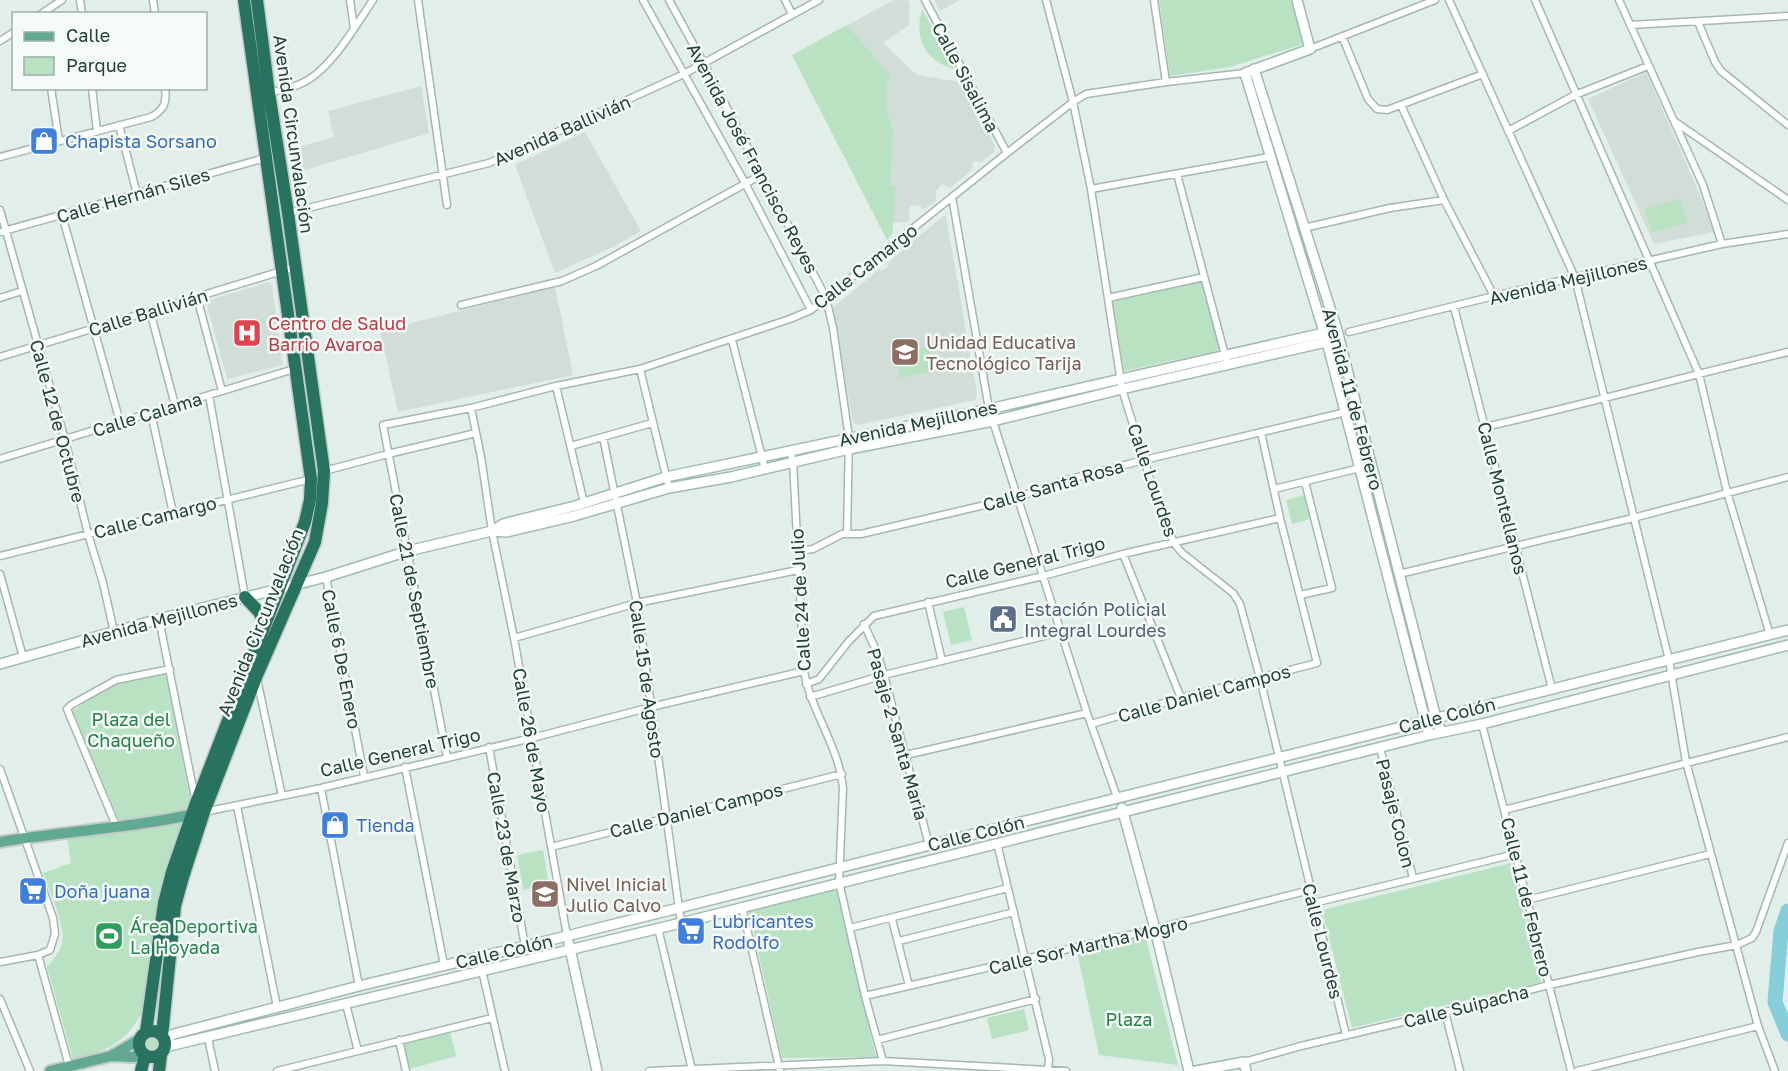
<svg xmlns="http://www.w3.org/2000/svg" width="1788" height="1071" viewBox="0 0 1788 1071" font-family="'Golos Text',sans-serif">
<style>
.built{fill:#d0ded7}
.green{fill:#b9e2c2}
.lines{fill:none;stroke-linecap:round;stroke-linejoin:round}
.river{stroke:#84cfda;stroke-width:15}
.street-casing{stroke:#a4b7b0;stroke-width:9}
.secondary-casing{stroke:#9fbbb0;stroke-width:12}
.primary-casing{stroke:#c1cac7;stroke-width:14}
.highway-casing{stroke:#c1cac7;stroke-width:15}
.street{stroke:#fff;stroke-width:6}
.secondary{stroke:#fff;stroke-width:9}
.primary{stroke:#62a994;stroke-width:10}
.highway{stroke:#287260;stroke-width:12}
.labels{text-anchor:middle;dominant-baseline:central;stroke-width:5;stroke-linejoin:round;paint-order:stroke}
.street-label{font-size:18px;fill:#204237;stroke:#f4faf7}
.shop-label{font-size:18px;fill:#366cbe;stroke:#f4faf7;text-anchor:start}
.health-label{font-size:18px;fill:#be3a42;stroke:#f4faf7;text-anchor:start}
.education-label{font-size:18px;fill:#785e54;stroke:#f4faf7;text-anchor:start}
.service-label{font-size:18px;fill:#4e5e75;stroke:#f4faf7;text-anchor:start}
.park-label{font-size:18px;fill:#257e44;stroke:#f4faf7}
.leisure-label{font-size:18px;fill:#27864d;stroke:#f4faf7;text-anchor:start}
</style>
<rect width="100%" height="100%" fill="#e2eee9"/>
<!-- built -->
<path class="built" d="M894 0H908L910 4 909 25 883 43 917 75 960 82 995 146 994 152 980 163 976 161 972 163 973 167 971 171 950 188 942 184 936 191V200L926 208 922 209 920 206 910 205 909 222 893 223 892 234 887 240 792 55Z
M934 0H960L940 11Z
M1646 72 1699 193 1714 232 1654 244 1588 99Z
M421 86 429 133 292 174 288 150 334 137 328 111Z
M585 132 641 231 613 247 555 273 515 165Z
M943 216H946L977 394 975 400 858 425 853 422 833 311 835 306 880 269 882 271 888 267V263Z
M269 282 272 286 283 365 227 379 206 301Z
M555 287 573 375 398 412 380 331Z"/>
<!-- green -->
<path class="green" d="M1159 0H1292L1303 44 1230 67 1170 76Z
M922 9 954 69C924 60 914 38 922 9Z
M847 25 890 76 887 84 886 97 887 114 893 130 890 185 896 187 892 234 887 240 792 55Z
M1680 199 1687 223 1652 233 1645 209Z
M1201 282 1221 350 1124 371 1113 302Z
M929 346 934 371 900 378 894 354Z
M1304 495 1310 519 1292 524 1286 500Z
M964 607 972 640 951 645 943 612Z
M158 675H164L168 679 191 804 189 809 184 812 125 822 119 820 72 711 115 684Z
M182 820 161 893 143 1011C125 1044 108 1050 73 1060L47 967C53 960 60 952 62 943 66 926 49 890 43 873L71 863 67 837Z
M543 850 549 885 523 890 517 855Z
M1511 863 1541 982 1352 1028 1322 910Z
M836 887 876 1057 782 1058 749 911Z
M1145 935 1178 1065 1099 1055 1077 951Z
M1024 1009 1029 1030 992 1039 987 1018Z
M450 1032 456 1056 410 1069 403 1044Z
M144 1045a8 8 0 1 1 16 0a8 8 0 1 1-16 0Z"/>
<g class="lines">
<!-- river -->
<path class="river" d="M1788 911 1781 931 1775 1002 1788 1034"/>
<!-- street casing -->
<g class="street-casing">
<path id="street" d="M80 0 82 14
M153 0 155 14
M350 0 354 28
M418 0 447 205
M643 0 745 183 811 310
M669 0 704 64 826 298 833 328 849 438 847 534
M785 0 792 14
M925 0 1007 153
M1046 0 1073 102 1091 189 1122 389 1155 495 1174 543 1182 553 1233 593 1240 604 1260 678 1346 1035
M1154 0 1166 82
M1449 0 1575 278 1669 660 1686 762 1758 1026 1775 1071
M1535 0 1699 374 1727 492 1770 635
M1619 0 1703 185 1722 244
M41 14 62 0
M1698 22 1715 62 1721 71 1788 125
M1630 25 1788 16
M1342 36 1368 99 1377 109 1387 110 1483 74
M0 41 14 32
M1310 49 1435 0
M51 88 59 141
M92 88 97 131
M269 93C279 90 291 88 300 84 329 73 356 25 373 0
M1401 105 1444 200 1494 296
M1674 121 1788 200
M119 125 137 194
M1508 131 1575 95 1648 66
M0 157 151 117C164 110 167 103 165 88
M1177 174 1226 359
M1091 189 1269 157
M952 197 989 409 1087 713 1117 797
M0 210 65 440 88 534 103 583 114 632
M288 213 489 163 684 74 819 0
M62 215 120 422
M1304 228 1390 208 1444 200
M0 232 265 158
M197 297 222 391
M0 298 22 291
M1108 298 1204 277
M461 305 562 281 596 266 761 175
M1454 307 1552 689
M150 311 175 405
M1349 332 1494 296 1722 244 1788 234
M732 340 765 469
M0 357 295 267
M640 369 669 488
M556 386 584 503
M209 395 245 597
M471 408 481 457 492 531 514 638 567 936
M151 413 173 513
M1485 427C1586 404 1687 376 1788 352
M603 437 637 603 681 923
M571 446 652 423
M790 450 793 462 804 671C811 712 839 746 843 788L839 882 865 996 883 1061
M0 459 294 369
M324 471 388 454 476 433
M1274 489 1360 468
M797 551 813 549 842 534H861L1019 497 1066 480 1144 460 1346 412
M1123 554 1181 698
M0 556 311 479
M0 574 23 657
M1399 574 1633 518 1788 477
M326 577 364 776
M1300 595 1332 588 1305 482
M928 602 942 661
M159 619 195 798
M864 624 878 655 884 675 929 845
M514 638 637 603 798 570
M257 679 282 796
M806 684 819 679 849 641 874 616 1043 576 1123 554 1280 518
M810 697 884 675 1061 632
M1091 724 1181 698 1317 663 1280 518 1261 432
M1482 724 1571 1071
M489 747 525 946
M1380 748 1413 878
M906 755 1087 713
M447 757 383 425 471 408 556 386 640 369 790 319 811 310 826 298 1007 153 1073 102 1086 94 1166 82 1245 73
M405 767 444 965
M0 769 53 918 55 934 50 950 38 955 0 962
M321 788 359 986
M237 806 277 1007
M1504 810 1788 737
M204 812 321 788 532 738 651 707 804 671
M117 828 67 709 71 705 116 680 170 669
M997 843 1049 1059 1048 1071
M551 847 842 774
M1527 900 1710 854
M1314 903 1515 854
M742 907 780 1071
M892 919 909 986
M658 928 692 1070
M850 928 1008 888
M899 941 1014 912
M38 955 69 1066
M479 957 505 1071
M865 996 1155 929 1310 890
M0 999 30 1071
M346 1004 358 1051
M1445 1012 1460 1071
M208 1038 215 1071
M399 1040 406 1071
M877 1040 1036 999
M1244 1062 1301 1046 1445 1012 1549 985 1698 952 1737 945 1752 938 1756 932 1788 843
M277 1071 492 1018
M649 1071 883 1061 1066 1071
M1577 1071 1758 1026"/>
</g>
<!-- secondary casing -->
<g class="secondary-casing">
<path id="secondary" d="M1297 0 1310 49 1245 73 1327 342 1429 735
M1254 69 1337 330 1436 718 1441 732
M492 531 503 524 575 506 666 477 989 409 1337 330
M0 664 159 619 326 577 408 551 492 531 506 532 574 516 669 488 731 477 849 449 993 421 1122 389 1339 339
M1122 808 1155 929 1189 1071
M569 944 597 1071
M165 1039 174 1034 359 986 567 936 1788 630
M165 1047 681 923 1429 735 1482 724 1788 645
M1196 1071 1244 1062 1246 1071"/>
</g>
<!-- primary casing -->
<g class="primary-casing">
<path id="primary" d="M0 842C66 831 133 828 199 813
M140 1039 111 1056 134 1057 142 1052
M50 1071 111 1056"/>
</g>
<!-- highway casing -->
<g class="highway-casing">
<path id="highway" d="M245 597 259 612 265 623
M139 1044a13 13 0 1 1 26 0a13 13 0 1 1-26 0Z
M146 1032 164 903 172 872 196 803 305 522 310 500 311 479 244 0
M162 1036 175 906 183 877 204 812 257 675 315 542 322 503 324 471 288 213 269 93 257 0
M141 1071 145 1055
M159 1071 161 1054"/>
</g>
<!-- street -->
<use href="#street" class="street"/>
<!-- secondary -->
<use href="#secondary" class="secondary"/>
<!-- primary -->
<use href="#primary" class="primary"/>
<!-- highway -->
<use href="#highway" class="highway"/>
</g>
<!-- icons -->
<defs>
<g id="shop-square" transform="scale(1.5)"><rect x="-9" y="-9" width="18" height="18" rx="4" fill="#3f7fe0" stroke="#f4faf7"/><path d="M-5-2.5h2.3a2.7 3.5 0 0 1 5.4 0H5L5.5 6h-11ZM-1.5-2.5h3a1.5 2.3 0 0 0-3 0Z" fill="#fff"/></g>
<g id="hospital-square" transform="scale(1.5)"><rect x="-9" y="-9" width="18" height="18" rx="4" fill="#e0444e" stroke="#f4faf7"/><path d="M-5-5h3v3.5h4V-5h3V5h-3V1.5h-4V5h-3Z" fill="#fff"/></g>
<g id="school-square" transform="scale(1.5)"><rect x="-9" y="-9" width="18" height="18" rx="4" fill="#8d6e63" stroke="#f4faf7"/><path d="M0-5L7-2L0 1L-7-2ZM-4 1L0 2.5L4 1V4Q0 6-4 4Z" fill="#fff"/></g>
<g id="civic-square" transform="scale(1.5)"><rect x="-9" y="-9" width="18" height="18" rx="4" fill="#5c6f8a" stroke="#f4faf7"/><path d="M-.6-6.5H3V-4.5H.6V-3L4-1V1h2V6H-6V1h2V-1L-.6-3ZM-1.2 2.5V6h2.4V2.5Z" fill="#fff"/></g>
<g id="supermarket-square" transform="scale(1.5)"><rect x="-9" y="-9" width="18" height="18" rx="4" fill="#3f7fe0" stroke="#f4faf7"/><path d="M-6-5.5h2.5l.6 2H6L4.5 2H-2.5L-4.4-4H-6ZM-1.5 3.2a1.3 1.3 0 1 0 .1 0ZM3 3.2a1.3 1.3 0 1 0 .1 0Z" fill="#fff"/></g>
<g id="stadium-square" transform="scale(1.5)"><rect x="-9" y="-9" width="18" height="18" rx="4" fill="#2e9e5b" stroke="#f4faf7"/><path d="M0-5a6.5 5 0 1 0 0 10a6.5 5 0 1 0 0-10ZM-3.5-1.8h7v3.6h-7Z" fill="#fff"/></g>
</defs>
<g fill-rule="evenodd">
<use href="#shop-square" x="44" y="141"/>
<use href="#hospital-square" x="247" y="333"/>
<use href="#school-square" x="905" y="352"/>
<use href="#civic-square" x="1003" y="619"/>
<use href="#shop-square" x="335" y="825"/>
<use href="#supermarket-square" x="33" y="891"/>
<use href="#school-square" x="545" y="894"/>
<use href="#supermarket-square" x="691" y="931"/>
<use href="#stadium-square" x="109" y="936"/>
</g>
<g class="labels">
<!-- street labels -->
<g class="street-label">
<text transform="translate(966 77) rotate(62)">Calle Sisalima</text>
<text transform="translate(562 130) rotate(-24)">Avenida Ballivián</text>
<text transform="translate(294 134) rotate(82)">Avenida Circunvalación</text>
<text transform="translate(753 158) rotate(62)">Avenida José Francisco Reyes</text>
<text transform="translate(133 195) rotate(-16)">Calle Hernán Siles</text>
<text transform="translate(865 266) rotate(-38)">Calle Camargo</text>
<text transform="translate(1568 280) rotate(-13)">Avenida Mejillones</text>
<text transform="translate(148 312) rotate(-17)">Calle Ballivián</text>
<text transform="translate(1353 399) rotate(75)">Avenida 11 de Febrero</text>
<text transform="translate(147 414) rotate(-17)">Calle Calama</text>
<text transform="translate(58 421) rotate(75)">Calle 12 de Octubre</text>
<text transform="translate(918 423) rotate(-12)">Avenida Mejillones</text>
<text transform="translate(1153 480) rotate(71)">Calle Lourdes</text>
<text transform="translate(1053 485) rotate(-16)">Calle Santa Rosa</text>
<text transform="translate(1503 498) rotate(76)">Calle Montellanos</text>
<text transform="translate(155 517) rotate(-14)">Calle Camargo</text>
<text transform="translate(1025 562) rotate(-14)">Calle General Trigo</text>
<text transform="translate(415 591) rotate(79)">Calle 21 de Septiembre</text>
<text transform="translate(800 600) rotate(-93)">Calle 24 de Julio</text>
<text transform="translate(159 620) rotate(-15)">Avenida Mejillones</text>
<text transform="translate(260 622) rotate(-68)">Avenida Circunvalación</text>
<text transform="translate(342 659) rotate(79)">Calle 6 De Enero</text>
<text transform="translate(647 679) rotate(82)">Calle 15 de Agosto</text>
<text transform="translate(1204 693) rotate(-15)">Calle Daniel Campos</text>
<text transform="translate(1447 715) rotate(-14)">Calle Colón</text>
<text transform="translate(898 734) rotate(74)">Pasaje 2 Santa Maria</text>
<text transform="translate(532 740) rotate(80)">Calle 26 de Mayo</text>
<text transform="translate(400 752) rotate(-13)">Calle General Trigo</text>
<text transform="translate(696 810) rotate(-14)">Calle Daniel Campos</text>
<text transform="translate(1396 813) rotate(76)">Pasaje Colon</text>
<text transform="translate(976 833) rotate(-14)">Calle Colón</text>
<text transform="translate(507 847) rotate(80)">Calle 23 de Marzo</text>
<text transform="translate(1527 897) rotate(76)">Calle 11 de Febrero</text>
<text transform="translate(1323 941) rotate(76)">Calle Lourdes</text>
<text transform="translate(1088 945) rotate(-13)">Calle Sor Martha Mogro</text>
<text transform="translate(504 951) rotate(-13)">Calle Colón</text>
<text transform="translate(1466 1006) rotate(-14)">Calle Suipacha</text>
</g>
<!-- shop labels -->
<g class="shop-label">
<text x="65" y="141">Chapista Sorsano</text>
<text x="356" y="825">Tienda</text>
<text x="54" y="891">Doña juana</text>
<text x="712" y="921">Lubricantes<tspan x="712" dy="21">Rodolfo</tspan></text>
</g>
<!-- health labels -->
<g class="health-label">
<text x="268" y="323">Centro de Salud<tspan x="268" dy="21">Barrio Avaroa</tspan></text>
</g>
<!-- education labels -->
<g class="education-label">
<text x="926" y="342">Unidad Educativa<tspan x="926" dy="21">Tecnológico Tarija</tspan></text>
<text x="566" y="884">Nivel Inicial<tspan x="566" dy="21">Julio Calvo</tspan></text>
</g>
<!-- service labels -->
<g class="service-label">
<text x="1024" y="609">Estación Policial<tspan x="1024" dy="21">Integral Lourdes</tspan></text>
</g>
<!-- park labels -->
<g class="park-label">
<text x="131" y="719">Plaza del<tspan x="131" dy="21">Chaqueño</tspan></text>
<text x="1129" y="1019">Plaza</text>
</g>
<!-- leisure labels -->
<g class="leisure-label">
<text x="130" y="926">Área Deportiva<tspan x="130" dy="21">La Hoyada</tspan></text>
</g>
</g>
<!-- legend -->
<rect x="12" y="12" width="195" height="78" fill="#f4faf7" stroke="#9fb0aa" stroke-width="1.5"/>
<rect x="24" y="32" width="30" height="9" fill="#62a994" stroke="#9fb0aa" stroke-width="1.5"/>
<text x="66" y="42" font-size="18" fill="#204237">Calle</text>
<rect x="24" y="57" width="30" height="18" fill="#b9e2c2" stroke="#9fb0aa" stroke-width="1.5"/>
<text x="66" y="72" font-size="18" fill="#204237">Parque</text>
</svg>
